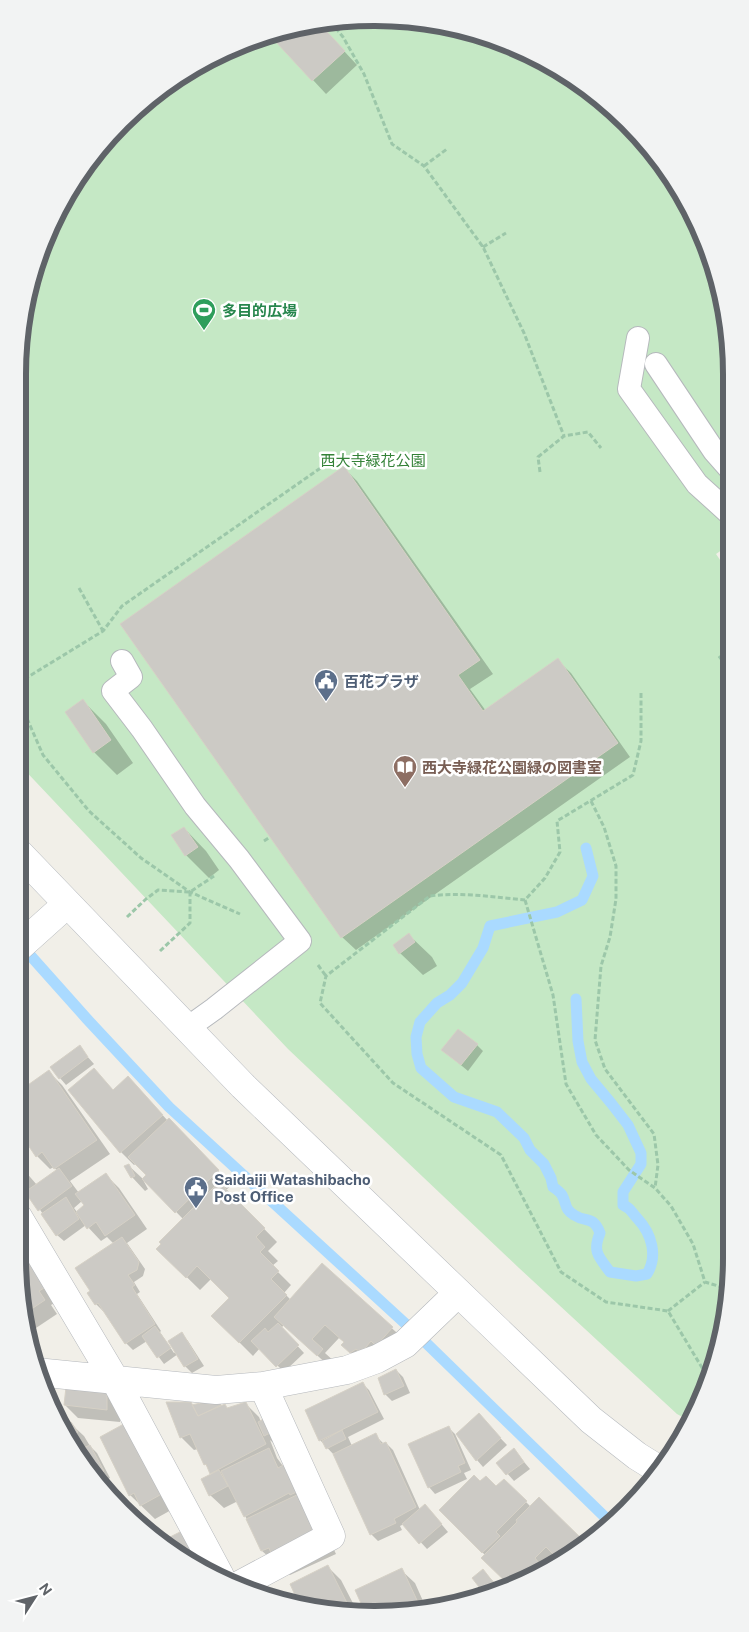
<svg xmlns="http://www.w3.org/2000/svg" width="749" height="1632" viewBox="0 0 749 1632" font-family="'Public Sans','Noto Sans JP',sans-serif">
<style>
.green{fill:#c5e8c5}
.shadow{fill:#0003;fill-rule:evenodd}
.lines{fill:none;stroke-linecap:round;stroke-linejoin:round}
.stream{stroke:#aadaff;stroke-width:11}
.building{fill:#cccac5;stroke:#d6d1c6}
.lane-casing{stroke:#b5b8bc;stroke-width:24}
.street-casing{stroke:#b5b8bc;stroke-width:29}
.secondary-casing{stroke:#b6babf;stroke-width:29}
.path{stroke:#9cc7a9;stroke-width:3;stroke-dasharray:5 2.5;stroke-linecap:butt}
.lane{stroke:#fff;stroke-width:22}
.street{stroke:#fff;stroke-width:28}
.secondary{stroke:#fff;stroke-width:28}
.labels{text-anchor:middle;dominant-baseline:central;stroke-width:5;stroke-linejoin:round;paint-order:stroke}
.leisure-label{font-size:15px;font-weight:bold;fill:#27864d;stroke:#fff;text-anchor:start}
.park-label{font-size:15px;fill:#348238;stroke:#fff}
.service-label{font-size:15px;font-weight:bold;fill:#4e5e75;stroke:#fff;text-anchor:start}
.education-label{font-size:15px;font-weight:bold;fill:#785e54;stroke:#fff;text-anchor:start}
.rim{fill:none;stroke:#5f6368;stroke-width:6}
</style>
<rect width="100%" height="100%" fill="#f1efe8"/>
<!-- green -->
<path class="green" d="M374 18 444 24 511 45 592 91 658 157 704 238 728 328 729 545 716 554 729 573 731 1258 725 1327 704 1394 688 1420 677 1414 519 1268 288 1049 18 763V374L24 305 45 238 78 176 122 122 176 78 238 45 305 24Z"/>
<!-- shadow -->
<path class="shadow" d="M318 23 357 65 326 94 313 80Z
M344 468 357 481 493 674 470 689 486 711 557 660 571 673 630 757 356 950 342 937Z
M83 701 106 724 133 763 117 775 94 752Z
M184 828 206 851 219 870 209 878 186 855Z
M409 935 432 957 437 966 423 975 400 953Z
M477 1045 483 1051 468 1071 450 1056Z
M79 1047 94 1064 66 1085 60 1078Z
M94 1070 114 1091 128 1077 168 1121 183 1133 232 1185 226 1190 277 1242 268 1251 278 1261 272 1266 291 1285 284 1293 291 1300 322 1265 406 1341 356 1358 343 1345 345 1343 339 1338 325 1353 336 1363 331 1368 284 1325 281 1328 304 1353 284 1372 260 1348 253 1356 213 1316 230 1298 211 1279 200 1290 158 1249 183 1219 144 1179 148 1175 137 1163 134 1165 121 1152 88 1113Z
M49 1072 62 1085 110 1154 70 1181 79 1193 106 1175 119 1188 147 1229 127 1243 145 1269 143 1276 134 1282 140 1292 137 1294 161 1331 160 1332 174 1353 176 1352 182 1334 188 1341 204 1366 192 1373 185 1366 178 1354 164 1364 147 1341 133 1350 126 1343 104 1310 103 1311 96 1304 92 1291 114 1244 107 1237 101 1241 86 1225 64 1241 57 1235 28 1192 18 1182V1163L37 1185 57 1171 54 1167 50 1169 37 1156 21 1134 27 1130 18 1117V1094ZM82 1201 86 1206 77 1212 74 1208Z
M128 1165 142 1178 148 1189 145 1191 132 1177Z
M18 1241 58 1301 51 1305 57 1314 30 1332 18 1257Z
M396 1370 403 1377 410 1393 392 1401 385 1394Z
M363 1384 369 1390 384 1419 348 1437 352 1446 375 1435 384 1444 386 1443 393 1450 420 1510 432 1513 448 1532 427 1549 404 1524 400 1526 402 1530 378 1541 371 1534 334 1455 320 1440Z
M44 1389 53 1398 69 1424 70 1423 84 1436 90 1446 97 1453 110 1478 101 1483 95 1476 83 1454 80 1456 65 1436Z
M107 1393 120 1406V1422L78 1418 65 1405Z
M217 1401 222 1406 224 1405 228 1409 245 1403 259 1417 261 1422 273 1415 279 1448 270 1440 277 1458 314 1508 336 1554 290 1575 262 1551 238 1501 224 1508 210 1495 212 1474 210 1470 205 1464 198 1449 194 1450 181 1437 193 1406Z
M485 1422 507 1445 483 1467 477 1460Z
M448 1427 455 1434 471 1470 464 1473 467 1479 435 1494 429 1487Z
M101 1437 182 1504 155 1519 130 1495Z
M514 1450 530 1469 514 1481 498 1463Z
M504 1480 531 1507 539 1498 583 1542 561 1560 554 1553 540 1566 545 1570 511 1586 483 1558 485 1555 440 1510 480 1483 496 1488Z
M328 1567 341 1580 356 1609 305 1608Z
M401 1570 415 1583 427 1610 421 1611 365 1610Z
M483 1571 496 1584 501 1590 488 1596 474 1578Z"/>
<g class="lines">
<!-- stream -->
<path class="stream" d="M21 945 87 1019 169 1107 421 1338 609 1521
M576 999 578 1041 582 1062 591 1079 611 1103 628 1125 641 1153V1164L623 1192V1205C631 1208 632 1213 637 1218 652 1234 658 1256 647 1274L636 1276 610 1272C599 1257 592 1252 600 1233 593 1215 586 1223 574 1215 564 1209 567 1204 562 1195 560 1192 556 1189 553 1187L551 1178 544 1164 530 1150 524 1138 497 1112 454 1097 421 1068 417 1054 416 1037 420 1022 437 1003 450 995 462 983 483 948 490 926 557 912 582 900 593 876 586 848"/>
</g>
<!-- building -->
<path class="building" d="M319 23 345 51 312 81 275 41 286 30 305 24Z
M344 466 480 660 458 675 483 711 558 658 618 743 341 938 120 624Z
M83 699 111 740 93 753 65 712Z
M184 827 198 847 185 856 171 835Z
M409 933 415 942 399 954 393 945Z
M458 1029 478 1044 461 1065 441 1050Z
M80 1045 88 1057 59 1079 50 1067Z
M94 1068 113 1090 128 1076 163 1115 120 1153 68 1090Z
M49 1070 97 1140 54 1169 42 1152 36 1157 20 1133 25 1130 18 1119V1092Z
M169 1118 219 1170 175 1213 142 1179 146 1175 128 1157Z
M18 1162 26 1173 18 1180Z
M129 1164 135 1176 131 1178 124 1166Z
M59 1168 72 1186 38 1211 25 1192Z
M106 1173 135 1215 105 1236 96 1222 87 1229 76 1212 84 1205 75 1194Z
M219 1182 265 1228 256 1237 265 1247 260 1252 279 1271 271 1279 287 1295 239 1343 211 1316 229 1298 197 1266 186 1278 156 1249 161 1244 159 1242Z
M66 1197 79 1219 56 1236 41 1214Z
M122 1237 139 1262 137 1270 128 1275 135 1285 132 1287 155 1324 125 1344 98 1303 95 1305 87 1293 90 1291 75 1268Z
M18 1242 46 1287 39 1291 45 1300 27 1312 18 1257Z
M322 1263 393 1327 376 1346 371 1341 361 1353 356 1349 350 1353 341 1345 344 1342 325 1325 312 1339 323 1349 317 1356 274 1317Z
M278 1323 299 1345 276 1367 251 1341 265 1328 268 1332Z
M155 1326 171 1348 157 1358 142 1336Z
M182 1332 198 1359 184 1367 168 1341Z
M396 1369 404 1386 384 1395 378 1378Z
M363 1382 378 1412 319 1441 305 1410Z
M66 1387 107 1392V1410L64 1405Z
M46 1393 65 1424 71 1422 78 1432 69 1438V1441Z
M217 1399 221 1405 198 1416 192 1405Z
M166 1402H191L198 1416 225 1404 227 1408 246 1402 266 1444 210 1474 206 1464 204 1465 190 1434 180 1438Z
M479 1413 501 1438 476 1461 456 1434Z
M273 1414 280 1428 264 1436 258 1422Z
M133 1419 169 1490 140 1506 134 1493 129 1496 100 1437Z
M449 1426 465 1463 458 1466 461 1472 428 1488 408 1444Z
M342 1430 346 1439 326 1449 322 1441Z
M376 1433 381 1444 386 1442 416 1507 394 1519 396 1523 370 1535 333 1454Z
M90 1445 104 1471 94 1476 79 1450Z
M269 1448 278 1468 285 1464 301 1490 290 1495 289 1493 244 1517 221 1471Z
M514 1448 524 1462 506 1475 496 1463Z
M219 1470 228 1486 209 1496 201 1479Z
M474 1475 480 1481 486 1476 496 1486 504 1479 527 1501 496 1532 500 1536 482 1553 439 1510Z
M301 1493 323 1540 275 1563 269 1548 261 1551 246 1519Z
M539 1497 584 1541 560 1561 546 1547 535 1558 539 1563 522 1581 510 1586 481 1558 517 1522 516 1520Z
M425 1504 442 1524 419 1544 402 1524Z
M184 1530 203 1569 196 1567 164 1540Z
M328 1565 350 1609 305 1608 295 1604 292 1597 295 1595 290 1584Z
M402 1568 422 1611 364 1610 355 1590Z
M483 1569 500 1591 486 1596 472 1578Z"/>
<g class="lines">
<!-- lane casing -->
<g class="lane-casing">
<path id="lane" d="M638 338 629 389 697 484 729 513
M656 364 714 451 729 468
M122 661 131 677 113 691 142 729 195 806 239 859 300 941 214 1009 186 1029"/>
</g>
<!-- street casing -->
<g class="street-casing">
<path id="street" d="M18 948 67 904
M18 1217 115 1380 220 1576
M36 1372 216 1390 263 1386 347 1370 377 1359 405 1344 458 1293
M241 1584 331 1536 263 1386"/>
</g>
<!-- secondary casing -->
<g class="secondary-casing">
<path id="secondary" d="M18 852 243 1086 591 1420 637 1456 658 1469"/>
</g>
<!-- path -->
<path class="path" d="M331 22 343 37 364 74 392 144 424 166 483 247 524 333 564 436
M424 166 447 149
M483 247 506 233
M540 472 538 457 564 436 588 432 601 448
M79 588 103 631
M719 656 730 671
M18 683 103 631 122 606 335 458 349 463
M641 693V741L633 775 557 821 560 852 545 878 525 900C495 897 460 892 430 896L326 976 320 1003 393 1083 501 1155 561 1272 606 1302 668 1311 704 1371 710 1377
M18 698 43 755 89 811 141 858 190 892 240 914
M591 801 604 827 616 866V899L610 937 601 966 595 1040 605 1069 654 1134 658 1165 655 1188
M264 841 270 837
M525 900 553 995 566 1084 596 1135 629 1170 655 1188 671 1206 693 1244 705 1282 728 1289
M127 917 146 899 158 890 190 892 214 876
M160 951 190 923V892
M318 965 326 976
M668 1311 705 1282"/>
<!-- lane -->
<use href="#lane" class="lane"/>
<!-- street -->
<use href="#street" class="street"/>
<!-- secondary -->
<use href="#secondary" class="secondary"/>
</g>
<!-- icons -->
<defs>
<g id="stadium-pin" transform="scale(1.25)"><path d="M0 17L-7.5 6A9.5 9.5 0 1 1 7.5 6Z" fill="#2e9e5b" stroke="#fff"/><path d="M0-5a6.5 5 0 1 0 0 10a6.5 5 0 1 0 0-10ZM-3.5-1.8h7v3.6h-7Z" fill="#fff"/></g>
<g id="civic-pin" transform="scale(1.25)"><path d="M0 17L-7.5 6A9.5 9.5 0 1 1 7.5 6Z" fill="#5c6f8a" stroke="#fff"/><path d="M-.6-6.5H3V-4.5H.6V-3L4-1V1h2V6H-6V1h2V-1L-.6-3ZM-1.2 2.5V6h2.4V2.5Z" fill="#fff"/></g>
<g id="library-pin" transform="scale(1.25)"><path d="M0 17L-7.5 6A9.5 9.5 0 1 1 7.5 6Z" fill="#8d6e63" stroke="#fff"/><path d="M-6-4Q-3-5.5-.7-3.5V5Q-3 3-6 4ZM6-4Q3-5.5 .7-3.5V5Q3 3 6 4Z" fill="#fff"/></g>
</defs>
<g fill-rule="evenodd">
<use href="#stadium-pin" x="204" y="310"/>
<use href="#civic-pin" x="326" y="681"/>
<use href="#library-pin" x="405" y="767"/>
<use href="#civic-pin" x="196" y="1188"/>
</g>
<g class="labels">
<!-- leisure labels -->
<g class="leisure-label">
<text x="222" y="310">多目的広場</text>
</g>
<!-- park labels -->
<g class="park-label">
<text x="373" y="460">西大寺緑花公園</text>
</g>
<!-- service labels -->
<g class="service-label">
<text x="344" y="681">百花プラザ</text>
<text x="214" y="1179">Saidaiji Watashibacho<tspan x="214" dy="17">Post Office</tspan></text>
</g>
<!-- education labels -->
<g class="education-label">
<text x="422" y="767">西大寺緑花公園緑の図書室</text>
</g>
</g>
<!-- crop -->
<path d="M0 0H749V1632H0ZM374 26H375A348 348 0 0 1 723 374V1258A348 348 0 0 1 375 1606H374A348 348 0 0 1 26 1258V374A348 348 0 0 1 374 26Z" fill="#f2f3f3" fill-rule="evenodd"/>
<path class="rim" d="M374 26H375A348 348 0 0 1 723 374V1258A348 348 0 0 1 375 1606H374A348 348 0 0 1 26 1258V374A348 348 0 0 1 374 26Z"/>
<!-- north arrow -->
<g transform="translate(35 1597) rotate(54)" stroke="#ffffff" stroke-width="4" paint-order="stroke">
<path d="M0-4L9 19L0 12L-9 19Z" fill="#5f6368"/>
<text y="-8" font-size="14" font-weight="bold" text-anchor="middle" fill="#5f6368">N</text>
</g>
</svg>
